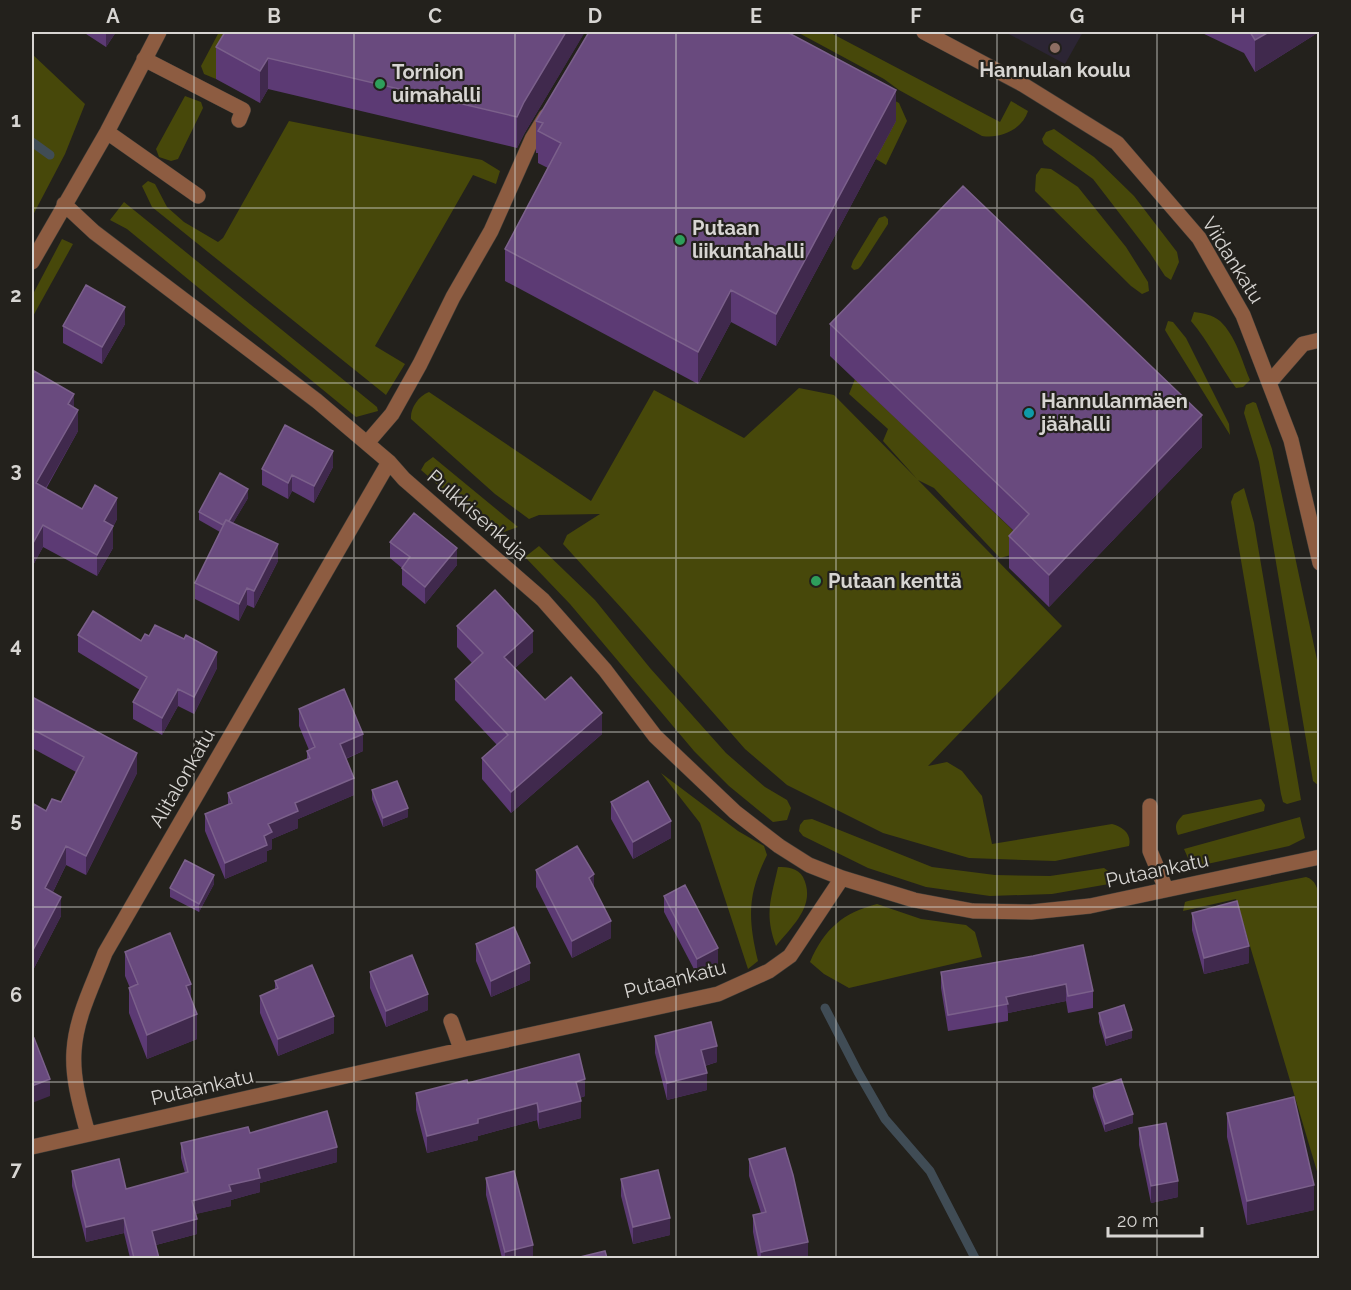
<svg xmlns="http://www.w3.org/2000/svg" width="1351" height="1290" viewBox="0 0 1351 1290" font-family="Raleway,sans-serif">
<style>
.education{fill:#2c2534}
.green{fill:#47480a}
.lines{fill:none;stroke-linecap:round;stroke-linejoin:round}
.stream{stroke:#404c55;stroke-width:9}
.minor-casing{stroke:#403e39;stroke-width:16}
.minor{stroke:#8d5c41;stroke-width:15}
.wall{fill:#5c3a74}
.shaded-wall{fill:#40294d}
.building{fill:#694a7e;stroke:#7b608b;stroke-width:1.5}
.grid{fill:none;stroke:#d7d5d2;stroke-width:1.5;stroke-opacity:0.55}
.education-dot{fill:#8d6e63;stroke:#23211c;stroke-width:2}
.leisure-dot{fill:#2e9e5b;stroke:#23211c;stroke-width:2}
.culture-dot{fill:#0f9aa8;stroke:#23211c;stroke-width:2}
.labels{text-anchor:middle;dominant-baseline:central;stroke-width:4.5;stroke-linejoin:round;paint-order:stroke}
.poi-label{font-size:20px;font-weight:bold;fill:#d7d5d2;stroke:#23211c;text-anchor:start}
.street-label{font-size:20px;fill:#d7d5d2;stroke:#23211c}
.neatline{fill:none;stroke:#d7d5d2;stroke-width:2}
.grid-label{font-size:20px;text-anchor:middle;font-weight:bold;fill:#d7d5d2}
</style>
<rect width="100%" height="100%" fill="#23211c"/>
<!-- education -->
<path class="education" d="M1005 32H1083L1065 64Z"/>
<!-- green -->
<path class="green" d="M219 32H242L216 79 204 74 201 66Z
M764 32 899 103 907 121 886 165 876 159Z
M797 32H829L1000 122 1011 101 1028 111C1022 130 1000 139 982 136L899 90 884 79Z
M32 54 85 104 65 154 32 217Z
M185 96 201 102 203 108 178 159 171 161 159 157 156 149Z
M289 121 482 160 500 171 496 184 473 175 375 346 405 364 386 395 152 207 142 186 148 181 155 184 167 207 184 222 218 242 223 238Z
M1054 129 1094 157 1134 196 1177 252 1179 262 1171 280 1165 276 1150 253 1093 179 1044 144 1042 139 1046 132Z
M1041 168 1051 169 1078 187 1126 247 1148 282 1149 291 1142 294 1131 286 1035 191 1036 175Z
M124 202 377 407 378 411 356 417 127 229 110 220Z
M885 216 888 219V224L861 266 858 269 854 270 851 267 853 261 879 218Z
M62 239 73 244 32 318V296Z
M1194 312C1203 313 1213 315 1220 321 1236 336 1242 361 1250 380L1243 387 1236 388C1220 366 1209 342 1191 321Z
M1168 321 1173 322 1186 338 1229 424 1230 435 1171 340 1165 330Z
M855 379 1025 542 1019 553 1000 558 934 488 918 480 1062 626 928 766 947 762 962 771 982 796 992 844 1112 824C1123 827 1132 834 1129 846L1055 861 969 858 883 833 787 785 745 749 625 612 563 544 567 535 600 514 539 515 529 519 495 494 411 419C410 409 418 396 429 392L591 501 654 390 744 438 799 388 834 395 917 479 883 441 888 429 849 394Z
M1253 402 1256 403 1272 449 1319 669V786L1313 781 1259 462 1244 413 1246 405Z
M433 457 518 527 504 532 487 528 421 470 425 463Z
M1244 488 1254 523 1301 800 1287 804 1283 802 1281 794 1231 502 1234 494Z
M539 546 595 600 650 668 726 753 765 787 787 800 791 808 787 820 773 822 729 786 694 751 570 604 525 557Z
M661 773 738 831 764 846 767 855C747 895 748 919 758 961L748 969 700 823Z
M1261 799 1265 805 1264 811 1178 835C1174 826 1176 822 1183 815Z
M1300 817 1305 838 1289 846 1198 866 1188 858 1184 849Z
M812 819 932 867 995 875 1050 876 1104 868 1111 873 1109 884 1052 894 990 896 926 887 868 868 803 836 799 831 800 825 804 820Z
M778 867C788 867 798 868 803 877 817 905 792 926 776 946 764 914 771 899 778 867Z
M1306 877C1316 880 1317 888 1320 898L1319 1178 1236 899 1183 911 1185 902 1188 901Z
M877 904 921 919 966 925 975 932 982 957 849 988 824 974 810 962C825 928 843 913 877 904Z"/>
<g class="lines">
<!-- stream -->
<path class="stream" d="M32 142 50 155
M825 1008 858 1072 885 1119 930 1171 975 1258"/>
<!-- minor casing -->
<g class="minor-casing">
<path id="minor" d="M924 32 1022 84 1117 143 1199 238 1243 315 1291 440 1320 563
M144 59 243 110 239 120
M107 132 198 196
M64 204 94 232 317 401 389 462 404 479 543 600 605 670 655 736 735 812 779 846 809 865 842 878
M32 262 107 132 159 32
M1269 383 1303 344 1320 340
M367 443 392 414 420 364 453 297 491 231 532 139 546 116
M1150 806V851L1166 889
M451 1021 461 1049
M88 1134C81 1108 72 1079 74 1051 76 1017 93 985 105 953L389 462
M32 1147 465 1049 718 994 769 971 790 956 842 878 914 900 973 911 1031 912 1090 906 1320 857"/>
</g>
<!-- minor -->
<use href="#minor" class="minor"/>
</g>
<!-- wall -->
<path class="wall" d="M83 32H116L106 47Z
M1200 32H1319L1255 72 1244 53Z
M584 33 524 134 517 148 268 89 260 103 216 79V47Z
M536 121H896L776 346 731 322 698 384 505 281V249L548 168 538 163V153H536Z
M125 324 102 364 63 343V326Z
M830 324 1202 447 1049 607 1009 568V536L1014 531 830 356Z
M32 377 74 407 78 431 46 489 82 509 117 519 113 527V548L97 576 43 547 32 567Z
M333 467 314 503 292 491 288 499 262 485V469Z
M248 498 233 523 278 561 254 608 247 605 239 621 195 599V583L220 532 199 520V512Z
M390 542 457 565 425 604 402 585V568L390 558Z
M457 626 533 652 515 668 545 700 602 734 511 813 482 779V758L497 745 455 700V679L472 663 457 647Z
M78 635 141 641 217 668 194 714 178 706 162 735 133 719V702L140 690 78 652Z
M32 697 137 773 86 875 66 865 53 892 61 916 32 972 46 811 61 802 76 772 32 748Z
M299 709 363 751 346 759 354 795 298 819V828L272 839V849L267 851V861L225 879 205 831V814L228 805V793L307 759V751L309 750 299 726Z
M372 790 408 817 383 827 372 799Z
M611 802 671 838 633 859 611 819Z
M536 870 594 888 611 938 572 958 536 887Z
M214 884 199 912 170 897V888Z
M664 896 718 965 697 975 664 912Z
M1192 913 1249 963 1204 974 1192 930Z
M476 944 530 980 491 997 476 961Z
M125 952 191 998 197 1039 147 1059 129 1013V988H130L125 976Z
M1033 956 1093 991V1008L1068 1013 1066 1001 1008 1013V1021L948 1031 941 988V972Z
M370 972 428 1010 386 1027 370 988Z
M275 981 334 1033 278 1056 260 1013V996L275 990Z
M1099 1013 1132 1038 1106 1046 1099 1022Z
M655 1036 717 1062 705 1066 707 1090 667 1100 655 1053Z
M468 1083 585 1096 580 1098 581 1118 539 1129 537 1120 478 1136V1140L427 1153 416 1110V1093Z
M1093 1088 1133 1123 1105 1132 1093 1097Z
M1227 1113 1314 1210 1247 1225 1227 1137Z
M1139 1128 1178 1197 1151 1203 1139 1145Z
M250 1133 337 1162 260 1183V1192L231 1200V1206L195 1214 197 1234 156 1245 159 1258H130L124 1233 86 1242 72 1186V1171L126 1189 185 1173 181 1158V1143Z
M749 1159 808 1258H758L753 1232V1215L761 1213 749 1176Z
M486 1178 533 1258H502L486 1195Z
M621 1179 670 1235 633 1244 621 1196Z"/>
<!-- shaded-wall -->
<path class="shaded-wall" d="M106 32H116L106 47Z
M566 32H585L524 134 517 148V117L524 102Z
M1269 32H1319L1255 72V40Z
M268 58V89L260 103V71Z
M896 90V121L776 346V314Z
M731 290V322L698 384V352Z
M125 307V324L102 364V347Z
M74 394V415L68 404Z
M78 410V431L36 505V483Z
M1202 415V447L1049 607V575Z
M333 451V467L314 503V486Z
M292 475V491L288 499V483Z
M248 489V498L226 535V526Z
M117 498V519L113 527V548L97 576V555L104 521Z
M43 525V547L32 567V545Z
M278 544V561L254 608V591Z
M457 548V565L425 604V587Z
M247 588V605L239 621V604Z
M533 631V652L504 678V657Z
M217 652V668L194 714V697Z
M178 689V706L162 735V718Z
M602 713V734L511 813V792Z
M363 734V751L340 761V744Z
M137 753V773L86 875V856Z
M354 778V795L298 819V828L272 839V849L267 851V861L225 879V863L264 836 268 824 295 803Z
M408 808V817L383 827V818Z
M671 821V838L633 859V842Z
M66 846V865L45 908V888Z
M594 874V891L589 878Z
M214 875V884L199 912V904Z
M61 897V916L32 972V952Z
M611 921V938L572 958V941Z
M1249 946V963L1204 974V958Z
M718 948V965L697 975V959Z
M530 963V980L491 997V981Z
M191 984V1009L186 986Z
M1066 984V1001L1008 1013 1006 997Z
M428 994V1010L386 1027V1011Z
M197 1014V1039L147 1059V1035Z
M334 1016V1033L278 1056V1039Z
M1132 1030V1038L1106 1046V1038Z
M717 1046V1062L701 1067V1050Z
M707 1073V1090L667 1100V1083Z
M50 1079V1096L32 1103V1086Z
M585 1079V1096L576 1099V1082Z
M581 1101V1118L539 1129V1112Z
M537 1103V1120L478 1136V1140L427 1153V1136L478 1119Z
M1133 1114V1123L1105 1132V1124Z
M337 1147V1162L260 1183V1192L231 1200V1206L192 1215V1201L229 1185 258 1169Z
M1178 1181V1197L1151 1203V1186Z
M1314 1185V1210L1247 1225V1201Z
M124 1218V1233L86 1242V1227Z
M670 1218V1235L633 1244V1227Z
M197 1219V1234L152 1246V1231Z
M808 1242V1258H761V1252Z
M533 1245V1258H505V1252Z"/>
<!-- building -->
<path class="building" d="M225 32H566L524 102 517 117 268 58 260 71 216 47Z
M589 32H787L896 90 776 314 731 290 698 352 505 249 561 143 538 131 543 123 536 121Z
M1250 32H1269L1255 40Z
M963 186 1202 415 1049 575 1009 536 1029 514 830 324Z
M86 285 125 307 102 347 63 326Z
M34 371 74 394 68 404 78 410 36 483 82 509 95 485 117 498 104 521 113 526 97 555 43 525 32 545V377Z
M285 425 333 451 314 486 292 475 288 483 262 469Z
M220 473 248 489 229 521 226 520 223 525 199 512Z
M414 513 457 548 425 587 402 568 410 557 390 542Z
M226 520 278 544 254 591 247 588 239 604 195 583Z
M495 590 533 631 504 657 545 700 571 677 602 713 511 792 482 758 508 735 455 679 483 653 457 626Z
M93 611 141 641 145 634 149 636 155 625 184 639 186 635 217 652 194 697 178 689 162 718 133 702 147 677 78 635Z
M344 689 363 734 340 744 354 778 295 803 298 811 268 824 272 832 264 836 267 845 225 863 205 814 232 803 228 793 310 758 307 751 315 747 299 709Z
M32 697 137 753 86 856 66 846 45 888 61 897 32 952V809L34 804 46 811 52 799 61 802 84 757 32 729Z
M397 781 408 808 383 818 372 790Z
M648 781 671 821 633 842 611 802Z
M577 846 594 874 589 878 611 921 572 941 536 870Z
M185 860 214 875 199 904 170 888Z
M685 885 718 948 697 959 664 896Z
M1237 901 1249 946 1204 958 1192 913Z
M514 927 530 963 491 981 476 944Z
M170 933 191 984 186 986 197 1014 147 1035 129 988 138 984 125 952Z
M1083 945 1093 991 1068 996 1066 984 1006 997 1008 1004 948 1015 941 972 1033 956Z
M412 955 428 994 386 1011 370 972Z
M312 965 334 1016 278 1039 260 996 278 988 275 981Z
M1124 1005 1132 1030 1106 1038 1099 1013Z
M711 1022 717 1046 701 1050 707 1073 667 1083 655 1036Z
M34 1038 50 1079 32 1086V1039Z
M579 1054 585 1079 576 1082 581 1101 539 1112 537 1103 478 1119V1123L427 1136 416 1093 467 1080 468 1083Z
M1121 1079 1133 1114 1105 1124 1093 1088Z
M1294 1097 1314 1185 1247 1201 1227 1113Z
M327 1111 337 1147 258 1169 260 1178 229 1185 231 1191 192 1201 197 1219 152 1231 159 1258H134L124 1218 86 1227 72 1171 119 1159 126 1189 188 1172 181 1143 248 1127 250 1133Z
M1166 1123 1178 1181 1151 1186 1139 1128Z
M785 1148 793 1175 808 1242 761 1252 753 1215 766 1212 749 1159Z
M658 1170 670 1218 633 1227 621 1179Z
M514 1171 533 1245 505 1252 486 1178Z
M605 1251 607 1258H576Z"/>
<!-- grid -->
<path class="grid" d="M194 32V1258M354 32V1258M515 32V1258M676 32V1258M836 32V1258M997 32V1258M1157 32V1258M32 208H1320M32 383H1320M32 558H1320M32 732H1320M32 907H1320M32 1082H1320"/>
<!-- markers -->
<circle class="education-dot" cx="1055" cy="48" r="6"/>
<g class="leisure-dot">
<circle cx="380" cy="84" r="6"/>
<circle cx="680" cy="240" r="6"/>
<circle cx="816" cy="581" r="6"/>
</g>
<circle class="culture-dot" cx="1029" cy="413" r="6"/>
<g class="labels">
<!-- poi labels -->
<g class="poi-label">
<text x="1055" y="70" text-anchor="middle">Hannulan koulu</text>
<text x="392" y="72">Tornion<tspan x="392" dy="23">uimahalli</tspan></text>
<text x="692" y="228">Putaan<tspan x="692" dy="23">liikuntahalli</tspan></text>
<text x="1041" y="401">Hannulanmäen<tspan x="1041" dy="23">jäähalli</tspan></text>
<text x="828" y="581">Putaan kenttä</text>
</g>
<!-- street labels -->
<g class="street-label">
<text transform="translate(1233 260) rotate(58)">Viidankatu</text>
<text transform="translate(478 515) rotate(41)">Pulkkisenkuja</text>
<text transform="translate(182 778) rotate(-60)">Alitalonkatu</text>
<text transform="translate(1157 870) rotate(-12)">Putaankatu</text>
<text transform="translate(675 979) rotate(-14)">Putaankatu</text>
<text transform="translate(202 1087) rotate(-13)">Putaankatu</text>
</g>
</g>
<!-- border -->
<rect width="1351" height="1290" fill="none" stroke="#23211c" stroke-width="66"/>
<!-- scale -->
<path d="M1108 1227v9h94v-9" fill="none" stroke="#d7d5d2" stroke-width="3"/>
<text x="1117" y="1227" font-size="18" fill="#d7d5d2" stroke="#23211c" stroke-width="4.5" paint-order="stroke">20 m</text>
<rect x="33" y="33" width="1285" height="1224" class="neatline"/>
<g class="grid-label">
<text x="113" y="23">A</text>
<text x="274" y="23">B</text>
<text x="435" y="23">C</text>
<text x="595" y="23">D</text>
<text x="756" y="23">E</text>
<text x="916" y="23">F</text>
<text x="1077" y="23">G</text>
<text x="1238" y="23">H</text>
<text x="16" y="127">1</text>
<text x="16" y="302">2</text>
<text x="16" y="477">3</text>
<text x="16" y="652">4</text>
<text x="16" y="827">5</text>
<text x="16" y="1002">6</text>
<text x="16" y="1176">7</text>
</g>
</svg>
